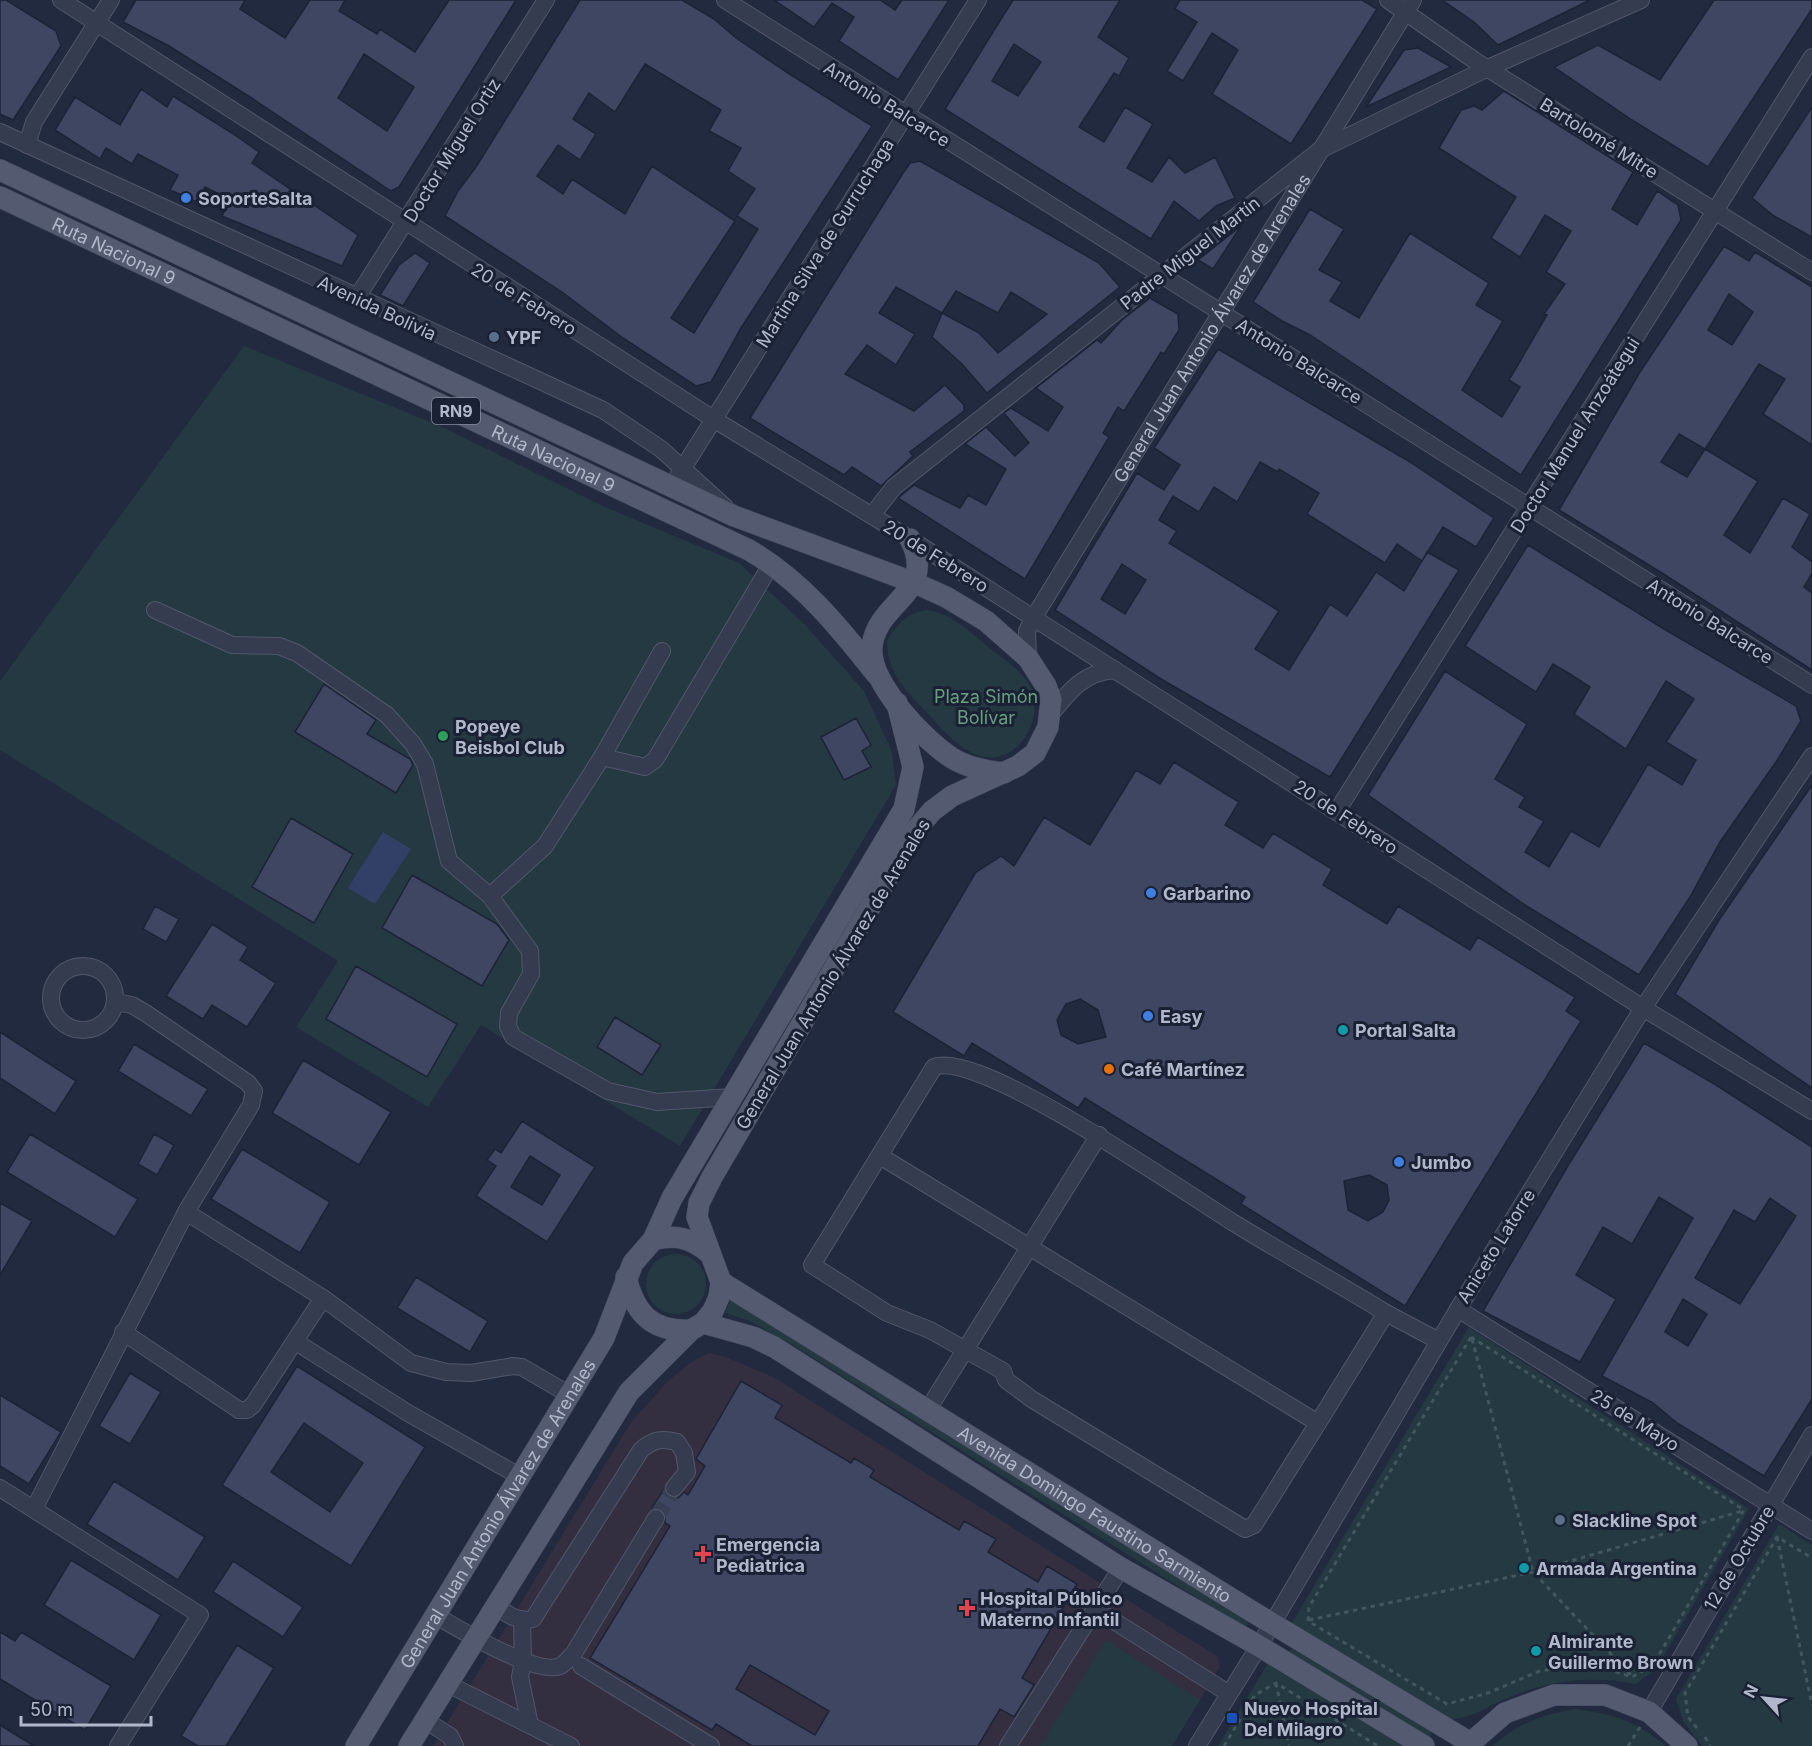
<svg xmlns="http://www.w3.org/2000/svg" width="1812" height="1746" viewBox="0 0 1812 1746" font-family="Inter,sans-serif">
<style>
.medical{fill:#342f40}
.green{fill:#243941}
.water{fill:#323f67}
.building{fill:#3e4661;stroke:#1d2337;stroke-width:1.5;fill-rule:evenodd}
.lines{fill:none;stroke-linecap:round;stroke-linejoin:round}
.minor-tunnel{stroke:#383f55;stroke-width:16;stroke-dasharray:16 8;stroke-linecap:butt}
.minor-casing{stroke:#51576b;stroke-width:18}
.major-casing{stroke:#3f4559;stroke-width:22}
.path{stroke:#42565e;stroke-width:3;stroke-dasharray:4.5 4.5;stroke-linecap:butt}
.minor{stroke:#363c50;stroke-width:16}
.major{stroke:#545b70;stroke-width:21}
.shop-dot{fill:#3f7fe0;stroke:#1b2135;stroke-width:2}
.service-dot{fill:#5c6f8a;stroke:#1b2135;stroke-width:2}
.leisure-dot{fill:#2e9e5b;stroke:#1b2135;stroke-width:2}
.culture-dot{fill:#0f9aa8;stroke:#1b2135;stroke-width:2}
.food-dot{fill:#e8710a;stroke:#1b2135;stroke-width:2}
.health-dot{fill:#e0444e;stroke:#1b2135;stroke-width:2}
.transit-dot{fill:#1a4fb4;stroke:#1b2135;stroke-width:2}
.labels{text-anchor:middle;dominant-baseline:central;stroke-width:6;stroke-linejoin:round;paint-order:stroke}
.shield{fill:#1b2135;stroke:#858b9e;stroke-width:1.5}
.shield-label{font-size:16px;font-weight:bold;fill:#b2b8cb}
.street-label{font-size:18px;fill:#b2b8cb;stroke:#1b2135}
.poi-label{font-size:18px;font-weight:bold;fill:#b2b8cb;stroke:#1b2135;text-anchor:start}
.park-label{font-size:18px;fill:#679e7d;stroke:#1b2135}
</style>
<rect width="100%" height="100%" fill="#222a40"/>
<!-- medical -->
<path class="medical" d="M709 1353 723 1356 773 1377 1218 1657 1219 1668 1172 1746H433L632 1421 669 1380 693 1361Z"/>
<!-- green -->
<path class="green" d="M244 346 440 426 607 508 739 563 805 625 864 691 892 752 896 785 680 1146 481 1025 428 1107 296 1027 338 961 0 750V681Z
M928 610C952 615 967 629 986 645 999 656 1017 667 1027 681 1048 710 1023 762 986 757 961 753 944 731 928 714 907 691 887 674 887 641 897 624 907 612 928 610Z
M646 1284a30 30 0 1 1 60 0a30 30 0 1 1-60 0Z
M732 1296 1249 1621 1245 1628 791 1344 750 1321 725 1313Z
M1469 1327 1749 1509 1656 1669 1636 1684C1590 1675 1547 1680 1503 1700 1482 1709 1471 1719 1447 1719L1290 1626Z
M1779 1524 1812 1545V1746H1702L1683 1721 1676 1699Z
M1106 1640 1200 1700 1172 1746H1040Z
M1293 1647 1432 1732 1429 1738 1289 1653Z
M1268 1663 1403 1746H1218Z
M1575 1709C1614 1714 1635 1720 1666 1746H1493C1518 1723 1542 1715 1575 1709Z"/>
<!-- water -->
<path class="water" d="M383 832 411 849 375 904 348 888Z"/>
<!-- building -->
<path class="building" d="M0 0H6L56 31 61 46 13 120 0 114Z
M136 0H245L240 9 285 38 310 0H345L339 11 377 34 380 29 415 52 449 0H516L399 187 391 191 250 97 169 46 123 22ZM364 54 414 87 387 131 338 98Z
M580 0H682L714 19 736 38 788 73 872 126 741 328 711 382 696 386 623 338 562 292 445 216 458 191 476 167ZM645 64 721 110 709 131 741 148 728 171 755 189 737 216 758 229 694 333 671 318 735 221 652 166 625 214 572 179 563 194 537 176 558 145 580 160 596 134 573 119 589 93 615 112Z
M774 0H880L895 10 902 0H949L898 80 839 41 854 17 832 3 814 27Z
M1013 0H1120L1098 37 1129 58 1119 76 1114 73 1079 127 1104 142 1125 107 1153 124 1127 168 1152 182 1169 157 1185 173 1215 157 1235 198 1216 206 1199 221 1174 201 1151 239 945 109ZM1014 44 1041 62 1018 96 992 81Z
M1180 0H1362L1377 9 1291 144 1212 94 1238 50 1212 33 1183 81 1167 71 1197 22 1175 9Z
M1442 0H1590L1498 45 1474 22Z
M1714 0H1812V9L1708 167 1632 120 1554 67 1598 45 1660 80Z
M1418 48 1451 67 1366 107 1404 50Z
M141 89 167 107 173 96 235 135 259 152 252 163 358 235 342 266 222 216 231 200 205 187 197 202 170 190 178 175 138 154 132 164 106 148 100 159 55 130 75 97 120 125Z
M1504 91 1633 172 1612 209 1637 225 1657 191 1678 205 1681 220 1521 475 1310 335 1282 321 1253 302 1310 209 1344 229 1319 270 1342 282 1330 301 1359 318 1410 233 1489 283 1476 305 1503 321 1462 390 1502 417 1520 387 1509 380 1547 315 1544 314 1565 284 1546 272 1571 231 1545 215 1520 257 1491 238 1516 197 1439 148 1461 110 1474 106 1482 110Z
M1812 107V237L1774 216 1752 198Z
M920 161 1099 263 1120 287 987 393 962 364 932 337 942 313 896 287 879 313 915 334 896 365 867 345 845 374 914 411 945 385 964 405V411L910 452 913 456 881 486 852 467 844 475 750 418 903 173 910 163ZM956 291 998 313 1011 292 1047 314 998 353 979 333 942 313Z
M1241 226 1213 269 1198 260Z
M1724 246 1749 261 1755 252 1812 287V445L1763 414 1785 379 1759 364 1705 449 1758 481 1724 535 1750 553 1783 498 1810 514 1792 547 1812 562V573L1804 587 1812 593V670L1662 573 1559 510 1640 372ZM1729 294 1753 312 1732 345 1708 330ZM1679 434 1705 449 1687 477 1661 462Z
M415 253 430 263 403 306 380 295 399 265Z
M1150 298 1178 314 1179 330 1164 354 1161 352 1124 411 1118 407 1103 433 1109 437 1025 579 898 498 914 485 960 508 968 495 986 505 1006 469 965 444 986 427 1015 456 1029 443 1004 413 1011 408 1048 431 1063 407 1036 388 1097 340 1101 343 1122 320Z
M1218 349 1410 462 1494 518 1476 547 1443 527 1422 561 1427 552 1459 570 1330 777 1161 679 1055 610 1137 473 1164 490 1180 465 1154 448ZM1260 462 1278 472 1279 469 1319 493 1307 514 1385 563 1397 544 1422 561 1404 591 1376 572 1347 616 1330 604 1289 670 1255 649 1279 611 1169 543 1177 531 1159 520 1173 496 1199 512 1214 487 1237 502ZM1122 564 1146 580 1125 614 1101 599Z
M1528 545 1664 629 1796 706 1801 721 1778 759 1720 842 1690 897 1639 975 1525 905 1368 795 1445 671 1527 724 1495 779 1525 797 1519 807 1544 821 1525 852 1549 867 1571 831 1599 847 1648 764 1682 785 1696 760 1666 742 1694 699 1666 681 1626 749 1574 714 1590 687 1570 674 1553 664 1536 692 1465 646Z
M324 684 376 720 367 734 410 759 413 765 396 793 295 732Z
M856 718 871 745 862 751 871 767 844 780 821 737Z
M1174 762 1239 802 1225 825 1263 848 1273 833 1332 869 1323 885 1387 924 1398 906 1470 950 1478 937 1575 997 1566 1011 1581 1021 1405 1306 1241 1204 1245 1197 1085 1098 1078 1108 972 1043 964 1056 893 1012 976 872 1001 856 1014 866 1044 817 1090 845 1136 770 1160 784ZM1080 999 1098 1010 1106 1037 1078 1044 1061 1035 1057 1020 1066 1004ZM1369 1175 1387 1185 1389 1200 1383 1212 1368 1221 1348 1210 1344 1181Z
M1812 785V1088L1675 994 1719 920Z
M291 818 353 854 314 923 252 887Z
M412 875 497 924 509 940 482 986 382 928Z
M155 906 179 919 166 942 143 929Z
M212 924 248 947 240 960 276 983 247 1027 212 1005 203 1019 166 996Z
M356 966 457 1024 427 1077 326 1019Z
M615 1017 661 1045 642 1075 597 1047Z
M0 1032 76 1081 55 1114 0 1078Z
M1644 1043 1716 1085 1812 1147V1399L1764 1476 1677 1423 1653 1403 1602 1376 1693 1218 1659 1197 1632 1244 1603 1227 1576 1275 1616 1299 1580 1362 1483 1311 1569 1164ZM1770 1198 1796 1216 1740 1304 1695 1278 1734 1210 1755 1222ZM1683 1299 1707 1314 1688 1346 1665 1332Z
M134 1044 208 1089 191 1116 118 1071Z
M303 1060 391 1112 359 1165 272 1113Z
M522 1121 595 1167 547 1242 476 1196 496 1166 487 1160 495 1149 501 1153ZM530 1156 560 1175 542 1205 511 1187Z
M30 1134 138 1199 115 1237 7 1172Z
M154 1134 174 1145 157 1175 138 1164Z
M242 1149 330 1202 300 1253 211 1199Z
M0 1203 32 1221 0 1275Z
M416 1277 488 1321 470 1352 397 1308Z
M297 1366 425 1447 351 1566 222 1485ZM304 1423 363 1463 330 1512 271 1472Z
M130 1373 161 1392 130 1444 99 1426Z
M741 1381 782 1405 775 1418 851 1463 854 1458 874 1470 870 1477 959 1530 964 1521 996 1539 988 1552 1038 1582 1047 1566 1077 1584 1022 1678 1034 1685 1014 1717 1000 1709 978 1746H752L716 1724 712 1730 590 1658 670 1526 665 1523V1514L662 1509 652 1508 664 1489 672 1498H678L684 1492 688 1495 705 1466 696 1459ZM750 1665 829 1711 815 1735 736 1689Z
M0 1395 61 1432 29 1484 0 1466Z
M114 1481 205 1537 178 1580 87 1524Z
M71 1560 161 1615 134 1660 44 1605Z
M233 1561 303 1607 283 1637 213 1592Z
M0 1632 15 1641 21 1632 111 1686 85 1730 0 1679Z
M237 1645 274 1668 226 1746H198L181 1736Z
M0 1725 34 1746H0Z"/>
<g class="lines">
<!-- minor-tunnel -->
<path class="minor-tunnel" d="M656 1518 674 1488"/>
<!-- minor casing -->
<g class="minor-casing">
<g id="minor">
<path d="M61 0 715 420 910 539 1643 1008 1812 1111"/>
<path d="M725 0 1812 685"/>
<path d="M1388 0 1474 60 1812 272"/>
<path d="M0 132 603 410 661 449 725 507"/>
<path d="M27 145 34 122 111 0"/>
<path d="M356 299 546 0"/>
<path d="M678 476 978 0"/>
<path d="M872 515 894 487 1320 150 1488 68 1641 0"/>
<path d="M155 610 232 645 279 646 297 653 387 715 413 744 425 764 449 861 490 896 530 951 531 974 509 1013 508 1026 513 1037 608 1091 657 1102 732 1097"/>
<path id="s1" d="M1028 658 1027 631 1034 617 1413 0"/>
<path d="M1051 714C1069 691 1084 672 1115 670"/>
<path d="M602 757 645 767 655 760 772 563"/>
<path d="M1337 811 1812 57"/>
<path d="M490 896 545 846 602 757 662 651"/>
<circle cx="83" cy="998" r="32"/>
<path d="M880 1156 1318 1423 1386 1313 1439 1341"/>
<path d="M186 1212 323 1298 411 1363 446 1372 471 1373 513 1366 522 1367 568 1394"/>
<path d="M1458 1309 1812 1531"/>
<path d="M123 1332 239 1410H247L253 1405 323 1298"/>
<path d="M296 1342 408 1413 519 1476"/>
<path d="M927 1411 1099 1135"/>
<path d="M1318 1423 1254 1525 1245 1529 1033 1400 1006 1380 1003 1371 930 1330 887 1313 812 1265 934 1067C978 1048 1188 1195 1234 1223 1284 1254 1336 1282 1386 1313"/>
<path d="M0 1488 200 1615 118 1746"/>
<path d="M34 1509 186 1212 251 1105 254 1091 248 1083 147 1014 132 1005 115 1002"/>
<path d="M496 1605C507 1615 518 1622 533 1619L641 1450C654 1439 662 1438 677 1442L684 1453 687 1472 674 1488"/>
<path d="M1095 1609 1228 1693"/>
<path d="M435 1615C457 1628 537 1676 560 1666 565 1664 570 1657 574 1653L656 1518"/>
<path d="M522 1621 523 1661 520 1677 530 1725"/>
<path d="M581 1666 711 1746"/>
<path d="M448 1684 571 1746"/>
<path d="M1649 1712 1812 1435"/>
<path d="M425 1720 450 1736 455 1746"/>
<path d="M1008 1746 1121 1568"/>
<path d="M1197 1746 1259 1646 1458 1309 1643 1008 1812 756"/>
</g>
</g>
<!-- major casing -->
<g class="major-casing">
<g id="major">
<path d="M0 170 734 516 915 583 946 597 986 621 1028 658 1046 686 1051 699 1048 727 1035 753 1018 766 952 796 932 811 914 832 712 1177 699 1203 697 1217 721 1282 719 1297 713 1311 703 1323 691 1330 629 1392 409 1746"/>
<path id="s2" d="M0 197 749 550C802 581 839 627 877 675"/>
<path d="M910 539C938 593 878 600 872 646 868 682 924 740 952 758 968 768 986 771 1004 773"/>
<path d="M653 1240C676 1234 691 1238 709 1253"/>
<path d="M626 1277C635 1314 652 1332 691 1330"/>
<path id="s3" d="M721 1282 1248 1609 1469 1742"/>
<path d="M703 1323 753 1337 774 1347 1121 1568 1259 1646 1424 1746"/>
<path id="s4" d="M356 1746 604 1338 633 1263 653 1240 672 1198 904 809 913 767 897 703"/>
<path d="M1467 1746 1505 1713 1554 1695H1605L1649 1712 1687 1746"/>
</g>
</g>
<!-- path -->
<path class="path" d="M1471 1337 1744 1510 1653 1665 1632 1677 1601 1667 1573 1666 1540 1671 1488 1693 1447 1704 1308 1621 1309 1607Z
M1472 1339 1533 1572 1631 1675
M1777 1537 1812 1705
M1309 1620 1533 1572 1742 1511
M1276 1683 1289 1746
M1697 1728 1688 1717 1685 1693 1777 1537 1812 1558
M1705 1737 1710 1746
M1224 1746 1255 1695 1276 1683 1378 1746
M1628 1746 1640 1727"/>
<!-- minor -->
<use href="#minor" class="minor"/>
<!-- major -->
<use href="#major" class="major"/>
</g>
<!-- markers -->
<g class="shop-dot">
<circle cx="186" cy="198" r="6"/>
<circle cx="1151" cy="893" r="6"/>
<circle cx="1148" cy="1016" r="6"/>
<circle cx="1399" cy="1162" r="6"/>
</g>
<g class="service-dot">
<circle cx="494" cy="337" r="6"/>
<circle cx="1560" cy="1520" r="6"/>
</g>
<circle class="leisure-dot" cx="443" cy="736" r="6"/>
<g class="culture-dot">
<circle cx="1343" cy="1030" r="6"/>
<circle cx="1524" cy="1568" r="6"/>
<circle cx="1536" cy="1651" r="6"/>
</g>
<circle class="food-dot" cx="1109" cy="1069" r="6"/>
<g class="health-dot">
<path d="M700 1545h6v6h6v6h-6v6h-6v-6h-6v-6h6z"/>
<path d="M964 1599h6v6h6v6h-6v6h-6v-6h-6v-6h6z"/>
</g>
<rect class="transit-dot" x="1226" y="1712" width="12" height="12" rx="3"/>
<g class="labels">
<!-- shield labels -->
<rect class="shield" x="432" y="398" width="48" height="26" rx="4.5"/>
<g class="shield-label">
<text x="456" y="411">RN9</text>
</g>
<!-- street labels -->
<g class="street-label">
<text transform="translate(887 104) rotate(32)">Antonio Balcarce</text>
<text transform="translate(1599 138) rotate(32)">Bartolomé Mitre</text>
<text transform="translate(452 150) rotate(-58)">Doctor Miguel Ortiz</text>
<text transform="translate(825 243) rotate(-58)">Martina Silva de Gurruchaga</text>
<text stroke="none"><textPath href="#s2" startOffset="126">Ruta Nacional 9</textPath></text>
<text transform="translate(1190 253) rotate(-38)">Padre Miguel Martín</text>
<text transform="translate(524 299) rotate(32)">20 de Febrero</text>
<text transform="translate(377 308) rotate(25)">Avenida Bolivia</text>
<text stroke="none"><textPath href="#s1" startOffset="382">General Juan Antonio Álvarez de Arenales</textPath></text>
<text transform="translate(1299 361) rotate(32)">Antonio Balcarce</text>
<text transform="translate(1575 435) rotate(-58)">Doctor Manuel Anzoátegui</text>
<text stroke="none"><textPath href="#s2" startOffset="612">Ruta Nacional 9</textPath></text>
<text transform="translate(936 556) rotate(32)">20 de Febrero</text>
<text transform="translate(1710 621) rotate(32)">Antonio Balcarce</text>
<text transform="translate(1346 817) rotate(33)">20 de Febrero</text>
<text transform="translate(833 974) rotate(-59)">General Juan Antonio Álvarez de Arenales</text>
<text transform="translate(1496 1246) rotate(-58)">Aniceto Latorre</text>
<text transform="translate(1635 1420) rotate(32)">25 de Mayo</text>
<text stroke="none"><textPath href="#s4" startOffset="272">General Juan Antonio Álvarez de Arenales</textPath></text>
<text stroke="none"><textPath href="#s3" startOffset="440">Avenida Domingo Faustino Sarmiento</textPath></text>
<text transform="translate(1739 1558) rotate(-59)">12 de Octubre</text>
</g>
<!-- poi labels -->
<g class="poi-label">
<text x="198" y="198">SoporteSalta</text>
<text x="506" y="337">YPF</text>
<text x="455" y="726">Popeye<tspan x="455" dy="21">Beisbol Club</tspan></text>
<text x="1163" y="893">Garbarino</text>
<text x="1160" y="1016">Easy</text>
<text x="1355" y="1030">Portal Salta</text>
<text x="1121" y="1069">Café Martínez</text>
<text x="1411" y="1162">Jumbo</text>
<text x="1572" y="1520">Slackline Spot</text>
<text x="716" y="1544">Emergencia<tspan x="716" dy="21">Pediatrica</tspan></text>
<text x="1536" y="1568">Armada Argentina</text>
<text x="980" y="1598">Hospital Público<tspan x="980" dy="21">Materno Infantil</tspan></text>
<text x="1548" y="1641">Almirante<tspan x="1548" dy="21">Guillermo Brown</tspan></text>
<text x="1244" y="1708">Nuevo Hospital<tspan x="1244" dy="21">Del Milagro</tspan></text>
</g>
<!-- park labels -->
<g class="park-label">
<text x="986" y="696">Plaza Simón<tspan x="986" dy="21">Bolívar</tspan></text>
</g>
</g>
<!-- north arrow -->
<g transform="translate(1764 1698) rotate(297)" stroke="#1b2135" stroke-width="4.5" paint-order="stroke">
<path d="M0-4.5L10 22L0 15L-10 22Z" fill="#b2b8cb"/>
<text y="-9" font-size="16" font-weight="bold" text-anchor="middle" fill="#b2b8cb">N</text>
</g>
<!-- scale -->
<path d="M21 1716v9h130v-9" fill="none" stroke="#b2b8cb" stroke-width="3"/>
<text x="30" y="1716" font-size="18" fill="#b2b8cb" stroke="#1b2135" stroke-width="4.5" paint-order="stroke">50 m</text>
</svg>
